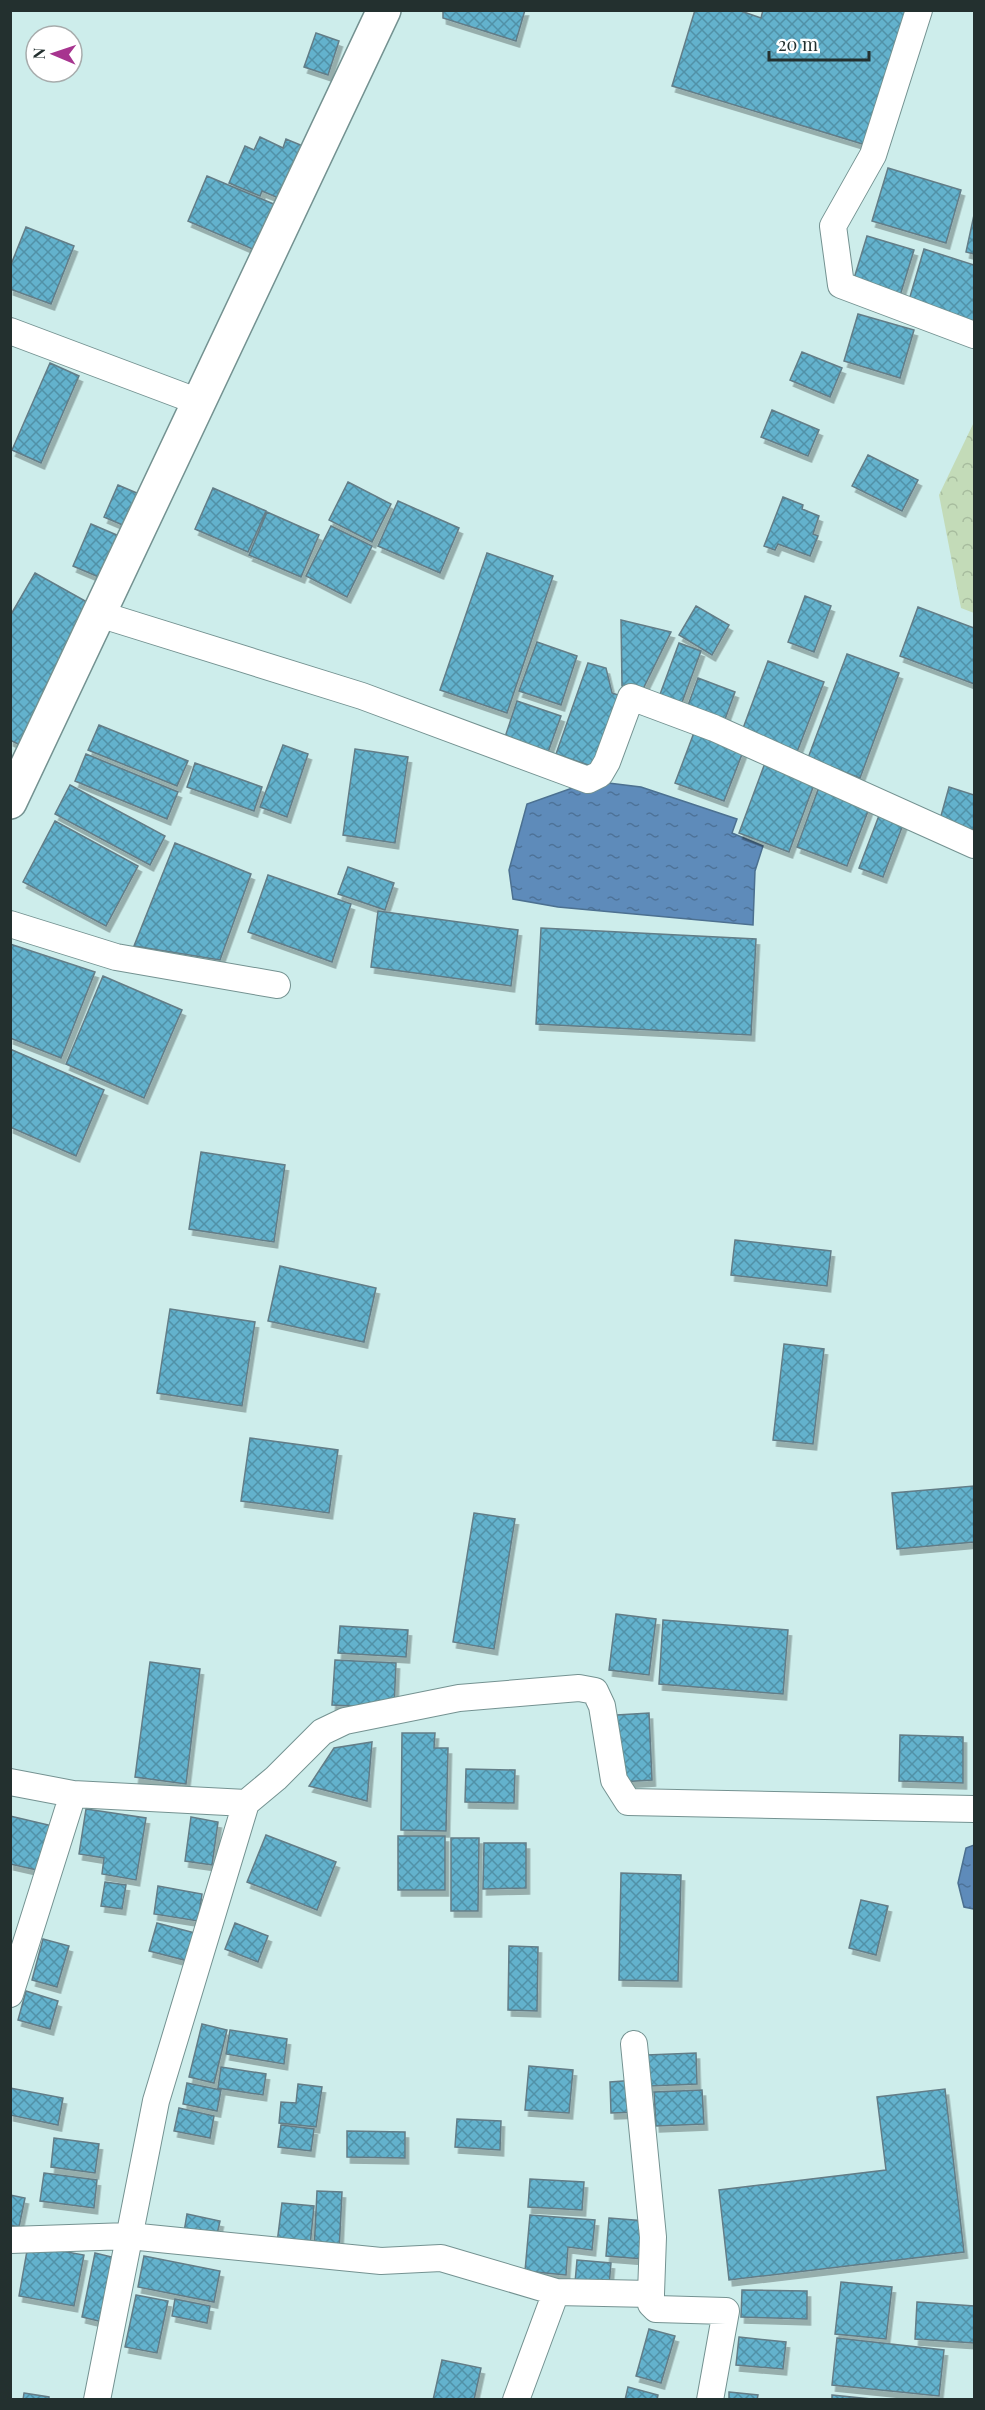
<svg xmlns="http://www.w3.org/2000/svg" width="985" height="2410" viewBox="0 0 985 2410" font-family="'Playfair Display',serif">
<style>
.forest{fill:url(#forest-crowns)}
.water{fill:url(#water-ripples);stroke:#4c7090;stroke-width:1.5}
.building{fill:url(#building-cross-hatch);stroke:#637d87;stroke-width:1.5;filter:url(#shadow)}
.lines{fill:none;stroke-linecap:round;stroke-linejoin:round}
.street-casing{stroke:#749291;stroke-width:28}
.primary-casing{stroke:#749291;stroke-width:36}
.street{stroke:#fff;stroke-width:26}
.primary{stroke:#fff;stroke-width:33}
</style>
<defs>
<pattern id="forest-crowns" width="20" height="18" patternUnits="userSpaceOnUse" patternTransform="scale(1.5)"><rect width="20" height="18" fill="#c3dbb8"/><path d="M2 6a3 3 0 1 1 6 0M12 15a3 3 0 1 1 6 0" fill="none" stroke="#a7bc9e"/></pattern>
<pattern id="water-ripples" width="26" height="14" patternUnits="userSpaceOnUse" patternTransform="scale(1.5)"><rect width="26" height="14" fill="#5e8bba"/><path d="M2 4q2-2 4 0t4 0M15 11q2-2 4 0t4 0" fill="none" stroke="#4d7298"/></pattern>
<pattern id="building-cross-hatch" width="8" height="8" patternUnits="userSpaceOnUse" patternTransform="scale(1.5)"><rect width="8" height="8" fill="#63b2cd"/><path d="M0 0l8 8M0 8l8-8" fill="none" stroke="#5191a7"/></pattern>
<filter id="shadow"><feDropShadow dx="3.5" dy="6" stdDeviation="0" flood-color="#0004"/></filter>
</defs>
<rect width="100%" height="100%" fill="#cdedeb"/>
<!-- forest -->
<path class="forest" d="M974 422V613L961 608 939 495Z"/>
<!-- water -->
<path class="water" d="M592 781 641 787 737 819 732 833 763 846 755 871 753 925 558 907 513 899 509 870 527 804Z
M974 1845V1909L964 1907 958 1883 966 1848Z"/>
<!-- building -->
<path class="building" d="M443 10H525L516 41 443 18Z
M695 10H738L761 18 763 10H910L869 146 672 86Z
M316 33 339 41 328 75 304 67Z
M260 137 283 148 286 139 310 149 288 202 262 191 260 196 229 183 245 146 254 150Z
M888 168 961 190 946 243 872 221Z
M207 176 283 208 264 254 188 221Z
M974 215V254L966 252Z
M26 227 74 246 51 304 10 289V267Z
M867 236 914 250 899 299 852 285Z
M924 249 974 265V328L907 307Z
M858 314 914 330 900 378 844 361Z
M802 352 842 368 830 397 790 380Z
M50 363 79 376 41 463 12 450Z
M772 410 819 430 808 456 761 437Z
M868 455 918 480 902 511 852 486Z
M348 482 391 504 372 542 329 520Z
M118 485 139 494 125 526 104 517Z
M213 488 266 511 248 552 195 529Z
M783 497 803 505 802 509 819 516 813 534 818 536 810 556 778 544 775 550 764 546Z
M398 501 459 528 440 573 378 546Z
M267 512 319 535 301 577 249 555Z
M91 524 126 539 108 581 73 566Z
M331 526 372 546 347 597 306 576Z
M487 553 553 576 507 713 440 690Z
M35 573 96 607 20 745 10 740V616Z
M805 596 831 606 814 652 788 642Z
M696 606 729 625 712 655 679 635Z
M918 607 974 628V684L900 656Z
M621 620 671 632 641 693 622 686Z
M537 642 577 656 561 705 519 691Z
M679 643 701 651 681 705 659 697Z
M847 654 899 673 860 778 808 758Z
M768 661 824 682 797 752 742 731Z
M588 663 606 668 612 693 621 696 597 768 556 754Z
M698 678 735 692 724 722 687 708Z
M517 701 561 716 547 755 504 740Z
M99 725 188 761 177 786 88 750Z
M695 730 744 749 724 801 675 783Z
M283 745 308 754 287 817 260 807Z
M355 749 408 757 395 843 343 835Z
M86 754 178 792 167 819 75 781Z
M195 763 262 787 254 811 187 787Z
M765 763 815 782 789 852 739 833Z
M70 785 165 836 150 865 55 814Z
M819 787 870 806 847 866 797 847Z
M949 787 974 795V833L939 823Z
M880 813 904 822 883 877 859 868Z
M55 821 138 866 106 926 23 882Z
M175 843 251 874 220 960 134 946Z
M348 867 394 883 385 910 338 894Z
M268 875 351 904 332 962 248 932Z
M378 911 518 930 511 986 371 967Z
M541 928 756 939 751 1035 536 1024Z
M10 944 95 972 61 1058 10 1038Z
M103 976 182 1010 144 1098 66 1064Z
M10 1049 104 1090 76 1156 10 1127Z
M201 1152 285 1165 274 1242 189 1229Z
M735 1240 831 1251 827 1286 731 1275Z
M280 1266 376 1288 364 1342 268 1321Z
M170 1309 255 1322 242 1406 157 1393Z
M784 1344 824 1349 813 1444 773 1440Z
M250 1438 338 1450 329 1513 241 1501Z
M974 1486V1542L897 1549 892 1493Z
M474 1513 515 1519 494 1649 453 1642Z
M616 1614 656 1619 649 1675 609 1670Z
M663 1620 788 1630 783 1694 659 1684Z
M340 1626 408 1630 406 1657 338 1653Z
M335 1660 396 1663 394 1708 332 1705Z
M150 1662 200 1669 186 1784 135 1777Z
M649 1713 652 1780 620 1782 617 1715Z
M402 1733H435L434 1748H448L446 1831 401 1830Z
M900 1735 963 1737V1783L899 1781Z
M372 1742 367 1801 309 1786 334 1748Z
M466 1769 515 1770 514 1803 465 1802Z
M86 1809 146 1818 136 1880 102 1874 104 1858 79 1854Z
M10 1816 57 1827 46 1872 10 1864Z
M191 1817 218 1822 212 1865 185 1861Z
M266 1835 336 1862 317 1910 247 1882Z
M398 1836H445V1890H398Z
M451 1838H479L478 1911H451Z
M484 1843H526V1888L483 1889Z
M621 1873 681 1875 678 1981 619 1980Z
M105 1882 126 1885 122 1909 101 1906Z
M158 1886 202 1894 198 1921 154 1914Z
M861 1900 888 1906 876 1955 849 1948Z
M157 1923 195 1933 188 1961 149 1951Z
M235 1923 268 1936 258 1962 225 1949Z
M43 1939 69 1946 57 1987 32 1980Z
M509 1946 538 1947 537 2011 508 2010Z
M26 1991 58 2001 50 2029 18 2020Z
M202 2024 227 2030 214 2083 189 2077Z
M230 2030 287 2039 284 2064 226 2054Z
M696 2053 697 2084 649 2086 647 2055Z
M529 2066 573 2070 569 2113 525 2110Z
M221 2067 266 2074 263 2095 218 2088Z
M636 2080 638 2112 611 2113 610 2082Z
M187 2083 221 2090 217 2111 183 2104Z
M298 2084 322 2087 316 2127 279 2123 281 2102 296 2103Z
M10 2088 63 2098 58 2125 10 2115Z
M945 2089 964 2252 729 2280 719 2190 886 2170 877 2097Z
M702 2090 704 2124 656 2126 654 2092Z
M179 2108 214 2116 210 2138 174 2131Z
M457 2119 501 2121 500 2150 455 2147Z
M281 2125 314 2129 311 2151 278 2147Z
M347 2131 405 2132V2158L347 2157Z
M54 2138 99 2144 95 2173 51 2167Z
M44 2173 97 2180 94 2208 40 2201Z
M530 2179 584 2182 582 2210 528 2207Z
M317 2191 342 2192 339 2252 314 2251Z
M10 2195 25 2198 19 2227 10 2225Z
M282 2203 314 2206 310 2246 277 2243Z
M187 2214 220 2221 215 2244 183 2238Z
M530 2215 595 2220 592 2250 568 2247 566 2275 525 2271Z
M609 2218 646 2221 643 2259 606 2256Z
M28 2245 84 2255 74 2306 19 2296Z
M95 2253 120 2259 107 2323 82 2317Z
M144 2256 220 2271 214 2302 138 2287Z
M577 2260 611 2263 609 2286 575 2283Z
M841 2282 892 2287 886 2339 835 2334Z
M742 2290 807 2291V2319L741 2317Z
M136 2295 168 2301 157 2353 125 2347Z
M175 2299 210 2306 207 2323 172 2316Z
M917 2302 974 2306V2343L915 2339Z
M649 2329 675 2336 661 2383 636 2376Z
M739 2337 786 2342 783 2369 736 2365Z
M837 2338 944 2350 939 2396 832 2385Z
M442 2360 481 2368 474 2400H433Z
M628 2387 658 2395 657 2400H625Z
M729 2392 758 2395 757 2400H729Z
M24 2393 49 2397V2400H23Z
M832 2395 871 2399V2400H832Z"/>
<g class="lines">
<!-- street casing -->
<g class="street-casing">
<path id="street" d="M919 10 873 155 833 226 841 285 974 335
M10 331 199 402
M99 614 362 696 588 780 600 774 607 762 631 697 714 728 974 845
M10 924 116 957 277 985
M10 1782 73 1794 246 1803 276 1778 322 1732 345 1721 459 1698 579 1688 595 1691 602 1706 614 1780 628 1802 974 1809
M10 1994 73 1794
M10 2240 129 2236 381 2261 441 2258 556 2292 651 2294 653 2237 634 2044
M651 2294V2304L656 2309 726 2311 710 2400
M97 2400 156 2101 246 1803
M516 2400 556 2292"/>
</g>
<!-- primary casing -->
<g class="primary-casing">
<path id="primary" d="M10 802 384 10"/>
</g>
<!-- street -->
<use href="#street" class="street"/>
<!-- primary -->
<use href="#primary" class="primary"/>
</g>
<!-- border -->
<rect width="985" height="2410" fill="none" stroke="#23302f" stroke-width="24"/>
<!-- north arrow -->
<g transform="translate(54 54) rotate(272)"><circle r="28" fill="#ffffff" stroke="#a7acac" stroke-width="1.5"/>
<path d="M0-4.5L10 22L0 15L-10 22Z" fill="#a7348f"/>
<text y="-9" font-size="16" font-weight="bold" text-anchor="middle" fill="#23302f">N</text>
</g>
<!-- scale -->
<path d="M769 51v9h100v-9" fill="none" stroke="#23302f" stroke-width="3"/>
<text x="778" y="51" font-size="18" fill="#23302f" stroke="#ffffff" stroke-width="4.5" paint-order="stroke">20 m</text>
</svg>
